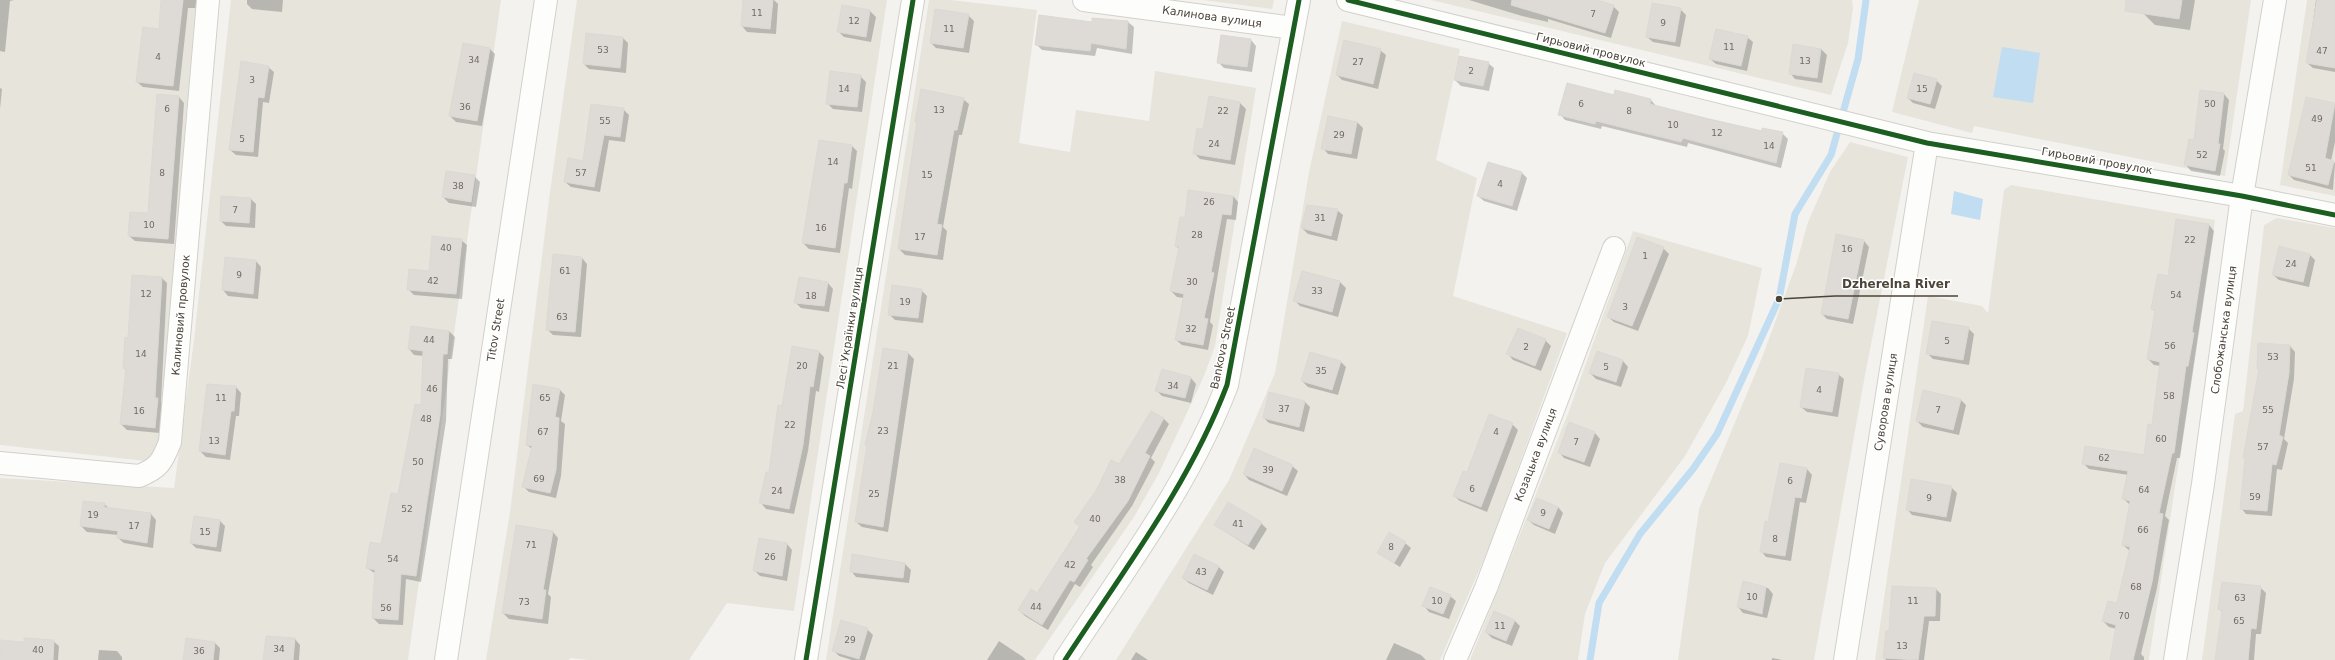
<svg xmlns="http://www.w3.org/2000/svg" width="2335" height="660" viewBox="0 0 2335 660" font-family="'DejaVu Sans',sans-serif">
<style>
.residential{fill:#e7e4dc}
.water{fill:#c0ddf1}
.shadow{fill:#0003}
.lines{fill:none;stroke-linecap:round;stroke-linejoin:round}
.stream{stroke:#c0ddf1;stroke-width:7}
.building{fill:#dedbd6;stroke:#dcd9d4}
.street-casing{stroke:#d2d0cb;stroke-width:24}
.street{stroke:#fdfdfc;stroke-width:22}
.cycleway-casing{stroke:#fff;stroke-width:8}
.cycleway{stroke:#1b5e20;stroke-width:5}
.labels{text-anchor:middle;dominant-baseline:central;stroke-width:3;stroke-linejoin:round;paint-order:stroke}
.number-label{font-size:9px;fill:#706a61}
.street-label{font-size:11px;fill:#4b4439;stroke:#fff}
.leader{fill:none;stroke:#4b4439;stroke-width:1.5}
.callout-dot{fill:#4b4439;stroke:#fff;stroke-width:1.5}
.callout-label{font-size:12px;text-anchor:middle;font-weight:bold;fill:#4b4439;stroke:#fff;stroke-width:3;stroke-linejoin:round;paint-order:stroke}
</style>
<rect width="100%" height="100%" fill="#f4f2ee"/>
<!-- residential -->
<path class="residential" d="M0 0H196L158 449 146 461 0 445Z
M231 0H501L408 660H0V478L174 488 194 340Z
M577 0H887L794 611 727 603 689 660H588L570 658 569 660H486L510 512 550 192Z
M929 0H951L1037 10 1019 143 1070 152 1076 110 1149 121 1155 71 1256 88 1215 346 1204 376 1159 473 1134 517 1035 660H826Z
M1203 0H1274L1272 9Z
M1431 0H1852L1853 8 1848 43 1831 95Z
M1919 0H2251L2225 176 1974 126 1972 133 1892 112Z
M2307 0H2335V196L2280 185Z
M1342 21 1460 49 1436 160 1477 178 1453 296 1567 333 1490 545 1440 660H1116L1229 480 1275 373 1309 172Z
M1850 142 1908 157 1865 375 1814 660H1678L1699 509 1763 355 1796 265 1808 222 1830 172Z
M2011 185 2215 220 2149 660H1875L1928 296 1982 306 1988 313 2004 190Z
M2277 218 2335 228V660H2202L2235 414 2243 411 2264 225Z
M1633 231 1762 268 1748 336 1726 383 1685 456 1605 563 1585 614 1578 660H1470L1569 411Z"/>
<!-- water -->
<path class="water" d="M2002 47 2040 53 2033 103 1993 97Z
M1954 191 1983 199 1980 220 1951 214Z"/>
<!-- shadow -->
<path class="shadow" d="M0 0H14L10 1 5 52 0 51Z
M162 0H197V8H188L179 91 143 87 137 82 160 30Z
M247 0H283L282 12 252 9 247 4Z
M744 0H774L778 4 776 34 747 32 742 26Z
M1469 0H1592L1613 6 1619 12 1611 38 1548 19V22L1522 16Z
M2145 0H2195L2190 30 2155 25 2143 13Z
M2316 0H2335V72L2313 68 2307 63Z
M843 6 870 11 876 17 871 42 844 37 838 31Z
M1680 9 1686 15 1680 47 1653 42 1647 37Z
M968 15 974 21 969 53 936 48 931 43Z
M1093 19 1128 22 1134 27 1132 54 1097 48 1095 56 1042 50 1036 44 1093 23Z
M1747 37 1753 42 1747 71 1716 64 1710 59Z
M623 38 628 43 626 73 589 69 584 64Z
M1251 40 1256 46 1252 72 1224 68 1218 62Z
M1794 45 1821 49 1827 55 1822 83 1795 79 1790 73Z
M489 48 495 54 482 126 456 122 450 116Z
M1380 50 1386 55 1378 89 1342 80 1337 75Z
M1488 63 1494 68 1489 91 1461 86 1455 80Z
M268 67 274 72 269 103 263 102 258 157 236 155 230 150Z
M860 76 866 82 862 112 833 109 827 103Z
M1936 80 1942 86 1935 109 1913 103 1908 98Z
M0 88 2 89 0 109Z
M2224 94 2229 100 2223 149 2225 151 2220 176 2191 171 2186 165 2195 141Z
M1615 96 1651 100 1656 106 1762 132 1782 133 1788 139 1781 168 1688 143 1687 147 1602 126 1601 129 1565 120 1560 114Z
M179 97 184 103 174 244 135 241 129 236 148 214Z
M1210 98 1240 103 1246 109 1235 165 1200 159 1194 153 1204 130Z
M2307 98 2335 104V142L2331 161 2335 163 2333 190 2294 180 2289 175Z
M963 99 969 104 962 135H959L943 227 947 231 943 260 905 255 899 249 917 123 916 122Z
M591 105 623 109 629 115 625 142 609 140 600 192 571 187 565 182 584 162Z
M1328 117 1357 122 1363 128 1357 159 1328 154 1323 148Z
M852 146 857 151 852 189 849 188 840 253 809 249 803 243Z
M1522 173 1527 178 1517 211 1484 201 1478 196Z
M474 176 480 182 476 207 449 203 443 197Z
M1233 196 1238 202 1236 220 1227 219 1210 322 1213 325 1208 350 1182 345 1176 340 1184 298 1177 297 1171 291 1180 250 1176 246 1186 218Z
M251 199 256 204 255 228 226 226 221 221Z
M1337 210 1343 215 1337 241 1308 234 1302 228Z
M2177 221 2209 225 2214 231 2180 458H2177L2165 516 2169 520 2157 588 2141 654 2144 657V660H2111L2117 629 2109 627 2103 621 2118 604 2130 551 2123 545 2130 505 2124 499 2129 475 2089 469 2083 463 2145 456 2153 426 2161 366 2154 365 2148 359 2156 312 2152 309 2169 277Z
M461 240 467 245 462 299 414 295 408 289 430 272Z
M1864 241 1869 247 1853 324 1827 319 1822 314Z
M1663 248 1669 254 1638 331 1614 322 1608 317Z
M2310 255 2315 260 2309 287 2279 280 2273 275Z
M582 258 587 264 581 337 553 335 547 329Z
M256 261 261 267 258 299 228 296 223 290Z
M1302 272 1340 282 1346 288 1338 317 1300 306 1295 301Z
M162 278 167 283 161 402 163 404 160 433 127 430 121 424 127 371 124 368 129 339Z
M828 283 833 289 829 312 801 308 795 302Z
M921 290 927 296 923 323 895 320 889 314Z
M1968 328 1974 334 1969 365 1933 359 1927 353Z
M449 331 455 337 452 359H448L446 421 421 582 406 579 403 625 379 624 373 618 376 574 367 568 382 545 398 495 422 407 424 356 414 355 409 349Z
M1545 340 1551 346 1541 371 1513 360 1508 354Z
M2290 346 2295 352 2294 379 2284 439 2288 443 2282 470 2277 469 2272 516 2246 514 2241 508 2260 371 2258 369Z
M884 349 908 353 914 359 888 532 862 527 856 522 868 447 866 445 874 413Z
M818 351 824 357 819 392 816 391 808 451 794 514 766 509 761 503 769 474 783 407Z
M1597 353 1623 361 1628 367 1621 387 1596 379 1590 373Z
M1341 362 1346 367 1338 395 1308 387 1302 381Z
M1163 370 1191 378 1196 384 1191 403 1162 396 1156 390Z
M1838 374 1844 379 1838 417 1807 412 1801 407Z
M236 387 241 393 239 416H236L230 460 206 457 200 451Z
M560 390 565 395 561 421 565 424 561 476 556 498 529 492 524 487 532 449 527 445Z
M1270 393 1305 402 1310 407 1304 432 1269 423 1264 418Z
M1960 399 1966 405 1959 435 1923 427 1917 421Z
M1163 418 1169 424 1151 458 1155 462 1132 506 1091 565 1093 567 1080 587 1075 584 1048 630 1025 616 1019 610 1037 594 1119 465Z
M1512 424 1518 430 1487 512 1460 501 1454 496Z
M1569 424 1595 433 1600 439 1590 467 1564 458 1559 452Z
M1292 466 1298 471 1287 496 1249 480 1244 474Z
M1807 469 1812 475 1806 503 1800 502 1791 561 1766 557 1761 551 1769 523Z
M1951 487 1957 493 1951 522 1912 515 1907 509Z
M1537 499 1558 507 1563 513 1555 534 1534 525 1528 520Z
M104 504 109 508 151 514 156 520 153 548 124 543 118 538 119 535 87 532 81 526Z
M220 521 225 526 221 552 196 548 191 543Z
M1261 523 1267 529 1254 550 1215 525Z
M517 526 553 532 558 538 548 594 551 597 548 624 509 619 503 613Z
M1405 543 1411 548 1400 567 1378 553Z
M787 544 792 550 787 581 760 576 754 570Z
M853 555 905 564 911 570 909 583 856 577 851 571Z
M1219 567 1224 572 1213 595 1189 583 1183 578Z
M1744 583 1768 588 1773 594 1767 618 1743 613 1738 607Z
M2260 587 2266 593 2261 634H2256L2254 660H2216L2223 612 2219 609Z
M1936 589 1941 594 1940 621H1929L1924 660H1886L1884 657 1890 632Z
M1450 596 1456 601 1449 619 1429 612 1424 606Z
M1515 621 1520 626 1512 646 1492 638 1486 632Z
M867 629 873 635 865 660H852L839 656 833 650Z
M295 639 300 645 299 660H264Z
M0 641 25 643 53 641 59 646 58 660H0Z
M999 641 1023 657 1026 660H987Z
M215 643 220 648 219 660H184Z
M1394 643 1421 655 1426 660H1386Z
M99 650 117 651 122 657V660H98Z
M1136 652 1148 660H1131Z
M1772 658 1782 660H1772Z"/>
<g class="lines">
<!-- stream -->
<path class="stream" d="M1590 660 1599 603 1640 534 1693 469 1717 434 1779 299 1795 214 1831 155 1858 59 1866 0"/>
</g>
<!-- building -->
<path class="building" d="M161 0H183L173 86 136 82 143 27 159 29Z
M743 0H773L770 29 741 26Z
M1512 0H1596L1614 5 1605 33 1511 5Z
M2126 0H2182L2179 19 2125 11Z
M2317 0H2335V68L2306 63Z
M1652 3 1681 8 1675 42 1646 37Z
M842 5 870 10 866 37 837 32Z
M935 9 969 14 963 48 930 43Z
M1039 15 1092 22V18L1128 21 1126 49 1091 43 1090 51 1035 45Z
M1716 29 1748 36 1741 66 1709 59Z
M586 33 623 37 620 68 583 64Z
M1221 35 1251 39 1247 67 1217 63Z
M1344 40 1381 49 1373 84 1336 75Z
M463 43 490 48 477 121 449 116Z
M1793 44 1821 49 1817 78 1789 74Z
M1459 56 1489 62 1483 86 1454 80Z
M241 61 269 66 264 98 258 97 253 152 229 150Z
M830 71 861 75 857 107 826 104Z
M1914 73 1937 79 1930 104 1907 98Z
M1567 83 1614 95 1615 90 1651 99 1650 104 1709 119 1762 131V128L1783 132 1776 163 1683 138 1681 142 1596 121 1595 124 1558 115Z
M921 89 964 98 957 130H954L937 224 942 225 937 255 898 249 917 122H915Z
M2200 90 2224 93 2218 144H2220L2215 171 2184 165 2189 139 2194 140Z
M157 94 179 96 168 239 128 236 130 212 148 213Z
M1209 96 1240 102 1230 160 1193 154 1197 128 1203 129Z
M2306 97 2335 103 2325 158 2334 161 2328 185 2288 175Z
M591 104 624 108 620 137 604 135 594 187 564 182 568 158 583 161Z
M1328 116 1357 122 1351 154 1321 149Z
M819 140 852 145 847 183H844L835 248 802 243Z
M1488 162 1522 172 1512 206 1477 196Z
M446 171 475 175 471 202 442 197Z
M1188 190 1233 196 1231 215 1222 214 1211 272 1214 273 1204 318 1208 319 1203 345 1175 340 1184 294 1170 291 1179 247 1175 246 1180 217H1185Z
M221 196 251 198 249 223 220 221Z
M1307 205 1338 209 1331 236 1301 228Z
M2176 219 2209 224 2192 332 2194 333 2188 366H2186L2174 453H2172L2159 513 2163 514 2152 582 2133 660H2110L2116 625 2102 621 2108 601 2117 603 2130 547 2122 545 2130 501 2122 499 2128 471 2082 464 2085 446 2144 455 2148 424 2152 425 2160 362 2147 359 2155 310 2151 309 2158 274 2168 276Z
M1836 234 1864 240 1848 319 1821 314Z
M432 236 462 239 456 294 407 290 409 269 429 271Z
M1637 237 1664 247 1632 326 1607 317Z
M2279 246 2310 254 2303 282 2272 275Z
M553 254 582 257 575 332 546 330Z
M225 257 256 260 253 294 222 290Z
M1302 271 1340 281 1332 312 1293 301Z
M132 275 162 277 155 398H158L155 428 120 424 126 369 123 368 125 337 128 338Z
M799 277 828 282 824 306 794 303Z
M892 285 922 289 918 318 888 315Z
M1932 321 1969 327 1963 360 1926 354Z
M411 326 449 331 447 354H443L440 415 416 576 401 574 398 620 372 618 375 570 366 568 370 542 381 544 391 493 398 494 415 404 421 405 423 351 408 349Z
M1518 328 1546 339 1535 366 1506 354Z
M2258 343 2290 345 2289 373 2279 435 2283 437 2276 465 2272 464 2267 511 2240 509 2245 458H2243L2259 369H2257Z
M792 346 819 351 813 387 810 386 803 445 789 509 759 503 766 472H769L778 405 782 406Z
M883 348 908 352 883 527 855 522 867 445H865L873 412Z
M1597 351 1623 360 1616 382 1589 373Z
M1310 352 1341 361 1332 390 1301 381Z
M1806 368 1839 373 1832 412 1800 407Z
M1162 369 1191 377 1185 398 1155 391Z
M207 384 236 386 234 411H231L225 455 199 451Z
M533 384 560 389 555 417 559 418 556 470 550 493 522 487 532 446 526 445Z
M1923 390 1961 399 1953 430 1916 421Z
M1269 392 1305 401 1299 427 1263 418Z
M1151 411 1164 418 1145 453 1150 456 1128 501 1086 559 1088 560 1074 582 1070 580 1042 625 1018 610 1031 589 1037 593 1080 527 1074 522 1097 489 1111 460 1119 464Z
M1489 414 1513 423 1481 507 1453 496 1463 471 1467 472Z
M1569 422 1595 432 1584 462 1558 453Z
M1254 448 1293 465 1282 491 1243 474Z
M1780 463 1807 468 1801 498 1795 497 1785 556 1760 552 1765 521 1768 522Z
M1911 479 1952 486 1946 517 1906 510Z
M1537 498 1558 507 1549 529 1527 520Z
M83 501 105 503 104 507 151 513 147 543 117 538 118 531 80 526Z
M1228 502 1262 522 1248 545 1214 525Z
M194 516 220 520 216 547 190 543Z
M516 525 553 531 543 590H546L542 619 502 613Z
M1389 532 1406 542 1394 563 1377 553Z
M759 538 787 543 782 576 753 571Z
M852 554 905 563 903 578 850 572Z
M1194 554 1219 566 1207 590 1182 578Z
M1743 581 1766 587 1762 614 1737 607Z
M2222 582 2261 586 2256 629 2251 628 2248 660H2215L2222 610 2218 609Z
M1892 586 1936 588 1935 616H1924L1918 660 1883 658 1886 631H1889Z
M1430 587 1451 595 1443 614 1422 606Z
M1494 611 1515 620 1506 641 1485 632Z
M841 620 868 628 859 659 832 651Z
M266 636 295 638 293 660H263Z
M24 638 54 640 53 660H0V640L24 642Z
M186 638 215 642 213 660H183Z"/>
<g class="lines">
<!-- street casing -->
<g class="street-casing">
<path id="street" d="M1084 0 1293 28
M1348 0 1927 143 2242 196 2335 215
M0 463 139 476C159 468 162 462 170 442L208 0
M446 660 546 0
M806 660 913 0
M1065 660C1123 571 1189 485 1227 385L1299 0
M1455 660 1486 588 1614 248
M1845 660 1927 143
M2175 660 2203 484 2242 196 2275 0"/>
</g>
<!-- street -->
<use href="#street" class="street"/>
<!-- cycleway casing -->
<g class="cycleway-casing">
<path id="cycleway" d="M1348 0 1927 143 2242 196 2335 215
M806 660 913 0
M1065 660C1123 571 1189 485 1227 385L1299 0"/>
</g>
<!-- cycleway -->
<use href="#cycleway" class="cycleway"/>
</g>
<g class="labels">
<!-- number labels -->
<g class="number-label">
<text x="757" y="13">11</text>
<text x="1593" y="14">7</text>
<text x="854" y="21">12</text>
<text x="1663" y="23">9</text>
<text x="949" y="29">11</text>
<text x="1729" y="47">11</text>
<text x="603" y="50">53</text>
<text x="2322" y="51">47</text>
<text x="158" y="57">4</text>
<text x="474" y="60">34</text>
<text x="1805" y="61">13</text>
<text x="1358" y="62">27</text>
<text x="1471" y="71">2</text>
<text x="252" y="80">3</text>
<text x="844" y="89">14</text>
<text x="1922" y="89">15</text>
<text x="1581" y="104">6</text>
<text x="2210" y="104">50</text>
<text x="465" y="107">36</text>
<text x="167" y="109">6</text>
<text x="939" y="110">13</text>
<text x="1223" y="111">22</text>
<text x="1629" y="111">8</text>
<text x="2317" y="119">49</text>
<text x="605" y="121">55</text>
<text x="1673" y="125">10</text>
<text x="1717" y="133">12</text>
<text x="1339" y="135">29</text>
<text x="242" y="139">5</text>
<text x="1214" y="144">24</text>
<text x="1769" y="146">14</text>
<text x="2202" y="155">52</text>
<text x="833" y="162">14</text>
<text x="2311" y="168">51</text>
<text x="162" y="173">8</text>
<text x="581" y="173">57</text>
<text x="927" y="175">15</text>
<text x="1500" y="184">4</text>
<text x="458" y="186">38</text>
<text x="1209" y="202">26</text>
<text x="235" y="210">7</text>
<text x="1320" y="218">31</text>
<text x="149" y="225">10</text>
<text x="821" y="228">16</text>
<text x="1197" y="235">28</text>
<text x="920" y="237">17</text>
<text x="2190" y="240">22</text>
<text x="446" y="248">40</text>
<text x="1847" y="249">16</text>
<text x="1645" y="256">1</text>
<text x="2291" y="264">24</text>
<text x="565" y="271">61</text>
<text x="239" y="275">9</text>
<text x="433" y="281">42</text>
<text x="1192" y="282">30</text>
<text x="1317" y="291">33</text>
<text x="146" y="294">12</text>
<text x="2176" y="295">54</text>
<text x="811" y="296">18</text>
<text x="905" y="302">19</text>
<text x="1625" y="307">3</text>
<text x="562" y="317">63</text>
<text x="1191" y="329">32</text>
<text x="429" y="340">44</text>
<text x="1947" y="341">5</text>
<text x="2170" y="346">56</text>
<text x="1526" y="347">2</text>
<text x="141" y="354">14</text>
<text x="2273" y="357">53</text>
<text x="802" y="366">20</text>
<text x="893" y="366">21</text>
<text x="1606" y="367">5</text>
<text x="1321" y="371">35</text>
<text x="1173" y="386">34</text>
<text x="432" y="389">46</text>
<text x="1819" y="390">4</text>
<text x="2169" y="396">58</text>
<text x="221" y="398">11</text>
<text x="545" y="398">65</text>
<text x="1284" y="409">37</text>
<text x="1938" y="410">7</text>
<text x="2268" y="410">55</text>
<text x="139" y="411">16</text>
<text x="426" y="419">48</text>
<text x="790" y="425">22</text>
<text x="883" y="431">23</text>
<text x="543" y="432">67</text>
<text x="1496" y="432">4</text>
<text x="2161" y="439">60</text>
<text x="214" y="441">13</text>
<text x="1576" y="442">7</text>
<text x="2263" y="447">57</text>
<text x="2104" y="458">62</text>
<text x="418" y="462">50</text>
<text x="1268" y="470">39</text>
<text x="539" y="479">69</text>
<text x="1120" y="480">38</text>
<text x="1790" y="481">6</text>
<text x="1472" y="489">6</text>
<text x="2144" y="490">64</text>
<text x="777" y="491">24</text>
<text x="874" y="494">25</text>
<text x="2255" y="497">59</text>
<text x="1929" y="498">9</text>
<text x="407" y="509">52</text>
<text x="1543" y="513">9</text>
<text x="93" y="515">19</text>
<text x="1095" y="519">40</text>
<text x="1238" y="524">41</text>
<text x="134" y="526">17</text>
<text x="2143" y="530">66</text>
<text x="205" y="532">15</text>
<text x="1775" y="539">8</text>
<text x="531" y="545">71</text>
<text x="1391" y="547">8</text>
<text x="770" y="557">26</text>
<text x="393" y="559">54</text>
<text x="1070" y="565">42</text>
<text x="1201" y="572">43</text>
<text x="2136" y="587">68</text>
<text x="1752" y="597">10</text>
<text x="2240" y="598">63</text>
<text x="1437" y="601">10</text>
<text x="1913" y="601">11</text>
<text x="524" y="602">73</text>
<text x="1036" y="607">44</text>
<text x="386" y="608">56</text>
<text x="2124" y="616">70</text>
<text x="2239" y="621">65</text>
<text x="1500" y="626">11</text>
<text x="850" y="640">29</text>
<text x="1902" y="646">13</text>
<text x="279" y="649">34</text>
<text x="38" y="650">40</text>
<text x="199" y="651">36</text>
</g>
<!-- street labels -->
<g class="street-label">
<text transform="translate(1212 17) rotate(8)">Калинова вулиця</text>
<text transform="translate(1591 50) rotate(14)">Гирьовий провулок</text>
<text transform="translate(2097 161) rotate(10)">Гирьовий провулок</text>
<text transform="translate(181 315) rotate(-85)">Калиновий провулок</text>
<text transform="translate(850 328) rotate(-81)">Лесі Українки вулиця</text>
<text transform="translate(496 330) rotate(-81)">Titov Street</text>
<text transform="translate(2224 330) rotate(-82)">Слобожанська вулиця</text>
<text transform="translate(1223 348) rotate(-78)">Bankova Street</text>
<text transform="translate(1886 402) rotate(-81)">Суворова вулиця</text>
<text transform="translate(1536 455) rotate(-69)">Козацька вулиця</text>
</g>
</g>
<!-- callouts -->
<path class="leader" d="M1779 299L1835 296H1958"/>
<circle class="callout-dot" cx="1779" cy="299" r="4"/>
<g class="callout-label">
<text x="1896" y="288">Dzherelna River</text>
</g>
</svg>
